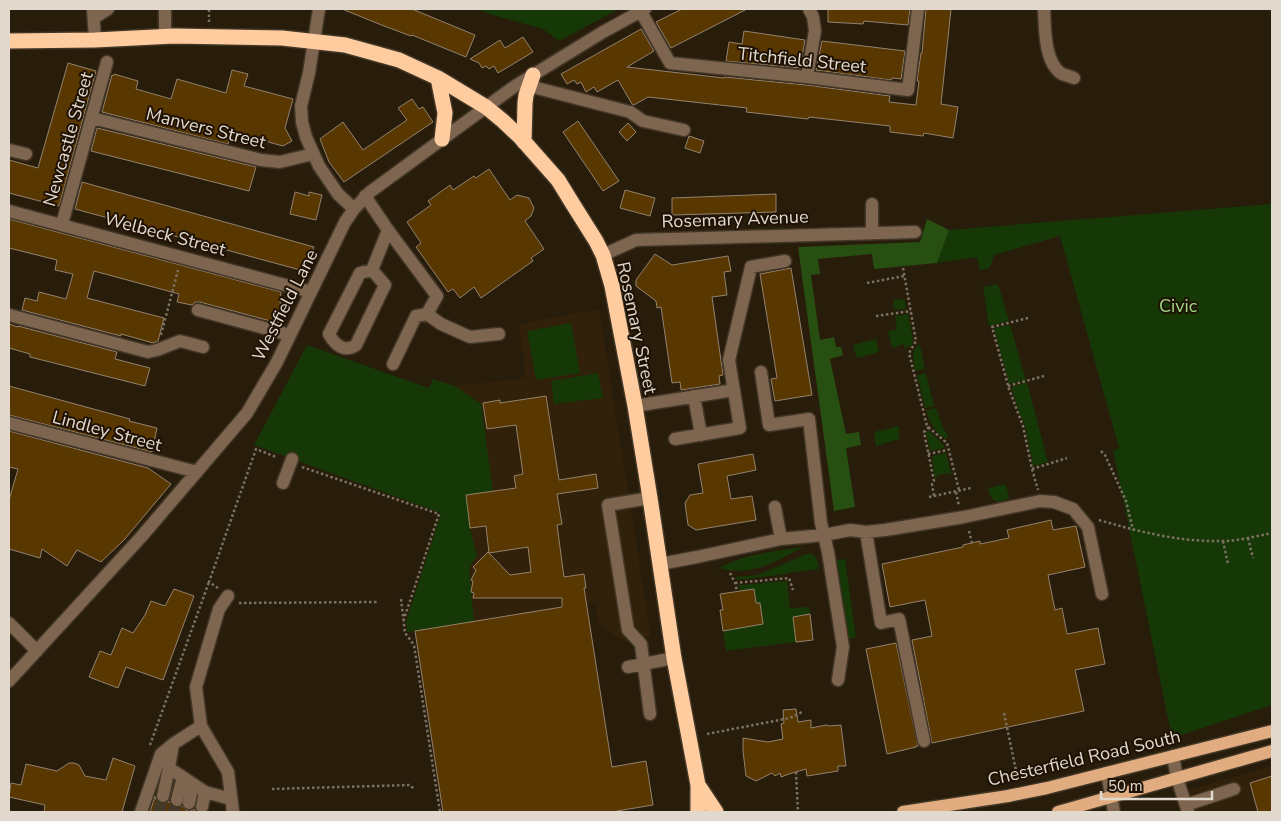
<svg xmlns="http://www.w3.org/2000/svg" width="1281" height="821" viewBox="0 0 1281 821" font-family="'Nunito Sans',sans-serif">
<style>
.built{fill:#31200a}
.green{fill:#163706}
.forest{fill:#264f11}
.building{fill:#593700;stroke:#92826f}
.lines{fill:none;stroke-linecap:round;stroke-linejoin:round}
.minor-tunnel{stroke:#443828;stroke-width:12;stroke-dasharray:12 6;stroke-linecap:butt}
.minor-casing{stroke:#423626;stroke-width:15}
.major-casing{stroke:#423626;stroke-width:15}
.highway-casing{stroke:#423626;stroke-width:18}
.path{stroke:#7c7264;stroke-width:2.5;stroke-dasharray:2.5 2.5;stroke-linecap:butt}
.minor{stroke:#7e654f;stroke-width:12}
.major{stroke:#e1ac7f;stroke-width:12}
.highway{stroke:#ffcca0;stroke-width:15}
.labels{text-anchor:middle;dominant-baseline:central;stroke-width:4;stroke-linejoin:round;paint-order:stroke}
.street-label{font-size:18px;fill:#e1d8ce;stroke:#1f1204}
.park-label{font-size:18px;fill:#9edc86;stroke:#1f1204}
</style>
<rect width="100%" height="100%" fill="#281c0b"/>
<!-- built -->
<path class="built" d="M599 309 651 636 625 642 598 623 596 602 407 632 406 621 441 513 254 445 307 345 429 389 433 379 455 386 526 378 519 324Z
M1272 766V812H1184L1178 793Z"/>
<!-- green -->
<path class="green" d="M478 9H619L559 41 543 29 489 14Z
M1272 204V705L1172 738 1113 450 1119 448 1060 236 994 255 990 268 980 270 977 257 937 263 949 230Z
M998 284 1009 321 989 326 983 287Z
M905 299 906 309 894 310 893 300Z
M908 314 913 338 912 345 905 349 904 344 892 348 888 331 897 329 895 316Z
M571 323 580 373 536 380 527 331Z
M1010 325 1026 380 1009 384 994 328Z
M876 339 879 352 857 358 853 345Z
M920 344 925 369 915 371C913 361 910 350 920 344Z
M307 345 429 388 433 379 455 386 481 404 493 491 466 495 470 528 477 556 469 568 474 622 407 632 406 621 441 513 254 445Z
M598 373 603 398 554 404 551 381Z
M926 373 934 406 925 408 917 375Z
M1027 382 1048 462 1033 466 1025 425 1018 410 1011 387Z
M936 408 943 428 948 435 947 439C935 435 930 422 926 410Z
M899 426V439L876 446 874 432Z
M928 430 943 444 945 448 930 451 926 432Z
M946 453 952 476 948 473 938 475 935 480 932 456Z
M1006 484 1009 498 1000 502 993 500 990 495 988 488Z
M803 547C776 562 750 577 719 568 744 554 775 551 803 547Z
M809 553C817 554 818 562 819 569L787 573V574L738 580 735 577 758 575Z
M845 559 856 638H849L837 560Z
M787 581 790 608 809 607 810 614 793 617 796 642 726 651 723 631 763 624 760 603H756L754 589 740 591 739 585Z"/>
<!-- forest -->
<path class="forest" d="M927 219 949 230 937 263 874 269 872 254 818 259 820 274 811 275 820 340 834 337 836 347H841L843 355 830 359 846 434 859 432 861 445 846 448 855 507 834 511 798 247 920 242Z"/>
<!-- building -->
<path class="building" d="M342 9H412L475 35 466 57 412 35 411 36 384 26Z
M682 9H747L671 48 656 22Z
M828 9H910L908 25 864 21 863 24 828 22Z
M926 9H951L941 104 958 107 953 138 924 133 923 136 890 132V126L809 117 808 119 746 112 747 108 648 97 634 105 632 104 618 80 597 92 594 87 586 92 581 82 577 84 574 80 567 84 561 74 641 29 654 51 627 67 724 78V77L806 85 890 96 889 102 916 105 919 81H917L921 53H922Z
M744 31 805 40 800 68 726 61 729 42 742 44Z
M523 37 533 52 498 73 494 66 489 69 486 66 482 68 479 63 470 59 500 40 505 48Z
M822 41 905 51 901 79 892 78 891 80 816 70Z
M68 63 96 71 59 206 9 193V160L38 168Z
M232 70 248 74 244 86 293 99 285 128 292 141 283 146 232 132 228 144 102 112 112 75 113 76 114 74 138 81 136 89 171 99 177 79 226 93Z
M412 99 419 109 423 107 433 122 344 182 329 162 320 139 343 122 363 150 407 120 398 108Z
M578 121 619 181 603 191 563 132Z
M628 123 636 132 627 141 619 132Z
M97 128 256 167 249 191 91 151Z
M689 136 704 141 700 153 685 148Z
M489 169 510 200 517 195 529 198 534 208 531 216 525 221 544 249 531 258 533 261 481 298 474 287 460 298 453 289 448 292 416 247 421 243 407 222 431 205 428 201 450 185 453 190 474 176 476 178Z
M82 182 314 247 304 271 75 209Z
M625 190 655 198 650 216 620 208Z
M295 192 309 196V192L322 195 316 220 290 214Z
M776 194V212L672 215V198Z
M9 219 281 292 280 303 285 304 284 310 278 323 200 302H195L192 305 177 302 179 294 94 271 87 298 164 318 158 341 153 343 121 334V336L22 310 25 298 37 301 39 292 66 299 73 274 55 270 57 260 9 248Z
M655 254 672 265 728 256 731 271 724 272 727 295 712 297 723 375 719 376 720 384 681 390 680 382 672 383 661 307 657 308 656 301 636 286V280Z
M791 268 812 395 775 401 771 379 777 378 760 274Z
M9 324 18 327V326L117 352 115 359 150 368 145 386 30 357V354L9 348Z
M9 386 130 419 129 421 157 428 152 452 9 415Z
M546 396 559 480 596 474 598 488 557 494 562 524 557 525 564 577 584 574 586 588H584L612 767 646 761 653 805 617 811V812H443L415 631 562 607V598H473L474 593 471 592 473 581 471 580 476 570 473 567 488 552 510 575 531 572 528 547 489 553 486 526 470 528 466 495 516 488 514 476 523 474 516 425 487 429 483 403 500 400V403Z
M9 431 148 468 171 484 124 540 101 562 77 550 67 566 42 549 40 558 9 549V500L18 469 9 467Z
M753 454 756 470 727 476 731 499 752 496 756 520 696 530 688 525 685 503 690 495 703 493 698 464Z
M1051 520 1053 530 1076 526 1085 567 1048 575 1055 610 1062 608 1067 634 1098 628 1105 664 1075 670 1084 711 932 743 912 640 932 636 925 600 890 607 882 564 963 547V545L980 541V544L1009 538 1007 530Z
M174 589 194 596 163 680 126 667 118 688 89 677 100 651 111 655 122 628 133 633 145 615 151 601 165 606Z
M754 589 756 603H760L763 624 723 631 720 610H723L720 594Z
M810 614 813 640 796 642 793 617Z
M896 643 918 746H916V747L887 754 866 649Z
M796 709 798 722 811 720V728L826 725 829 726 841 725 846 766H838V771L807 776 806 769 789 774 781 777 780 773 775 776 772 773 756 781 746 776 743 751V738L768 742 783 739 781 724 784 723 783 710Z
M113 758 135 766 122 812H44L45 805 9 797 11 783 21 785 26 764 57 771 69 763H74L79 765 85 776 106 780Z
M1272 776V812H1258L1250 783Z
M155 796 157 802 161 804H165L169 801 171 805 174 808H179L182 806 187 811H191L194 809 196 812H150Z"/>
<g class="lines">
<!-- minor-tunnel -->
<path class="minor-tunnel" d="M159 812 163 796
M174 812 177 800"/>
<!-- minor casing -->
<g class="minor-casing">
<path id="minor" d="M93 9 95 40
M165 9V36
M319 9 309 73 301 106 302 122 306 137 319 166 338 194 354 209
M1044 9C1045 27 1044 63 1062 74 1065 75 1070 76 1074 78
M641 12 670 63 807 77 908 90 918 9
M94 18 108 9
M807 77 815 31 813 17 809 9
M529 86 630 112 643 121 684 130
M92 118 261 160 280 162 313 154
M9 150 26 154
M365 196 388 230 372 270 385 285 356 345C344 353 335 345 329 334L360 273 372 270
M9 211 311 292
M62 224 107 62
M388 230 437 296 427 314 416 316 393 364
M872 233V204
M603 255 636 240 915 232
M198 310 290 335
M427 314 441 324 470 337 499 334
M9 315 148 352 157 350 180 341 203 347
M761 372 769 425 809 419 821 523 828 552 843 647 838 680
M694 396 701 435
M635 406 734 390
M9 423 197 472
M675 439 740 428 729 360 751 267 785 261
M283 483 292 459
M775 507 781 539
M866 532 881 623 899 619 924 741
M660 564 697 557 781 539 824 535 850 530 866 532 885 530 964 517 1040 501 1054 502 1073 509 1088 527 1102 594
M228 596 219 609 196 687 201 726 228 772 233 812
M9 623 37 651
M628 667 674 658
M9 681 142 536 247 413 277 362 345 222 354 209 370 192 515 86 603 32 645 9
M650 714 641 644 628 630 608 505 650 498
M173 744 201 726
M1173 756 1177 778 1188 812
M1107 773 1114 812
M205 792 231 799
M163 796 169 768
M177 800 183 777
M189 803 193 784
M1186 805 1234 789
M141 812 161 754 173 744 169 768 205 792 202 807"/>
</g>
<!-- major casing -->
<g class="major-casing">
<path id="major" d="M903 812 1008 796 1047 788 1272 731
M1058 812 1272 751"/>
</g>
<!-- highway casing -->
<g class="highway-casing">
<path id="highway" d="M9 41 95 40 174 36 282 38 345 45 399 60 438 78 486 107 503 121 520 137 558 180 574 206 596 241 603 255 612 286 635 406 650 498 674 658 698 785V812
M438 78 445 113 442 139
M524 142 525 103 526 95 533 75
M698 785 716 812"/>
</g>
<!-- path -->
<path class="path" d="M209 22V9
M903 268 916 341 909 353 927 426 947 443 959 490
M867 283 904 276
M876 316 911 311
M1028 318 992 327 1009 389 1023 426 1032 469 1038 490
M161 335 178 270
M1008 386 1044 376
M929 427 924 432 934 481 932 484 934 496
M1101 451 1105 455 1126 501 1133 530
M928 454 948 450
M302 467 439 514 403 622
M1032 469 1067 458
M956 492 959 506
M929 497 971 488
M1099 520C1140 532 1180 542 1222 541 1239 541 1256 536 1272 533
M969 531 972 543
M1248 538 1253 558
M1223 541 1228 564
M730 573 735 583 737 591
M735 583 789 578 793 590
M218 588 209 582 256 449 276 457
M401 599 405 633 414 645 440 812
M239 603 377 602
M1004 713 1018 780
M707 734 790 718 802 712
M150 745 209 582
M796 772 798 812
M272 789 410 785 414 789"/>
<!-- minor -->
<use href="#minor" class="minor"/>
<!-- major -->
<use href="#major" class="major"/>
<!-- highway -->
<use href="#highway" class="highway"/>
</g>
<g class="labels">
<!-- street labels -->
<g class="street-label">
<text transform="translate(802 60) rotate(6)">Titchfield Street</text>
<text transform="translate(206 128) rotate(14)">Manvers Street</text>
<text transform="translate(68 139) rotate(-74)">Newcastle Street</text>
<text transform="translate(735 219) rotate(-2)">Rosemary Avenue</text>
<text transform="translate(165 234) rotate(15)">Welbeck Street</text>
<text transform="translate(285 305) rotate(-63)">Westfield Lane</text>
<text transform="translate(637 328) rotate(78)">Rosemary Street</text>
<text transform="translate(107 431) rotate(15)">Lindley Street</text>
<text transform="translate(1084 758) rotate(-13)">Chesterfield Road South</text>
</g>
<!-- park labels -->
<g class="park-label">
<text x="1178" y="306">Civic</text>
</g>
</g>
<!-- border -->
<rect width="1281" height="821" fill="none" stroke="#e1d8ce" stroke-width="20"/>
<!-- scale -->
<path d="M1101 791v8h111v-8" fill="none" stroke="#e1d8ce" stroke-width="2.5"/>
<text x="1108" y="791" font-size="15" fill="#e1d8ce" stroke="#1f1204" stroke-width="4" paint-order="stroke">50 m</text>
</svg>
